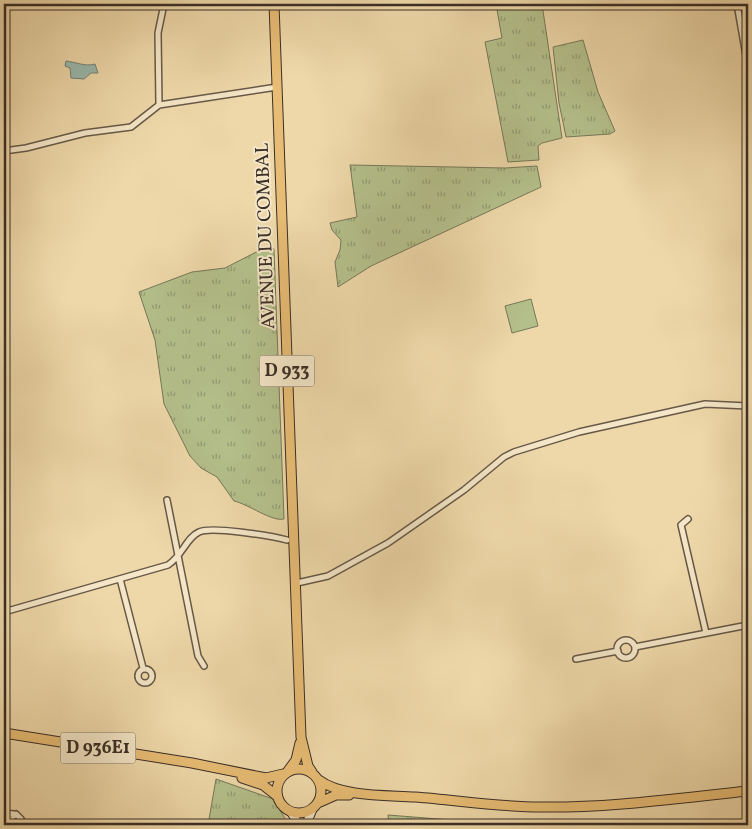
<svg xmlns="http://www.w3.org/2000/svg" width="752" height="829" viewBox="0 0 752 829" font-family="Vollkorn,serif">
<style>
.grass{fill:url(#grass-tufts);stroke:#777859}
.pitch{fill:#b4c08b;stroke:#777859}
.water{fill:#99b9ad;stroke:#738277}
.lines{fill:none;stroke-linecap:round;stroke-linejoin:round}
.minor-casing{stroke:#675948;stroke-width:8}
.secondary-casing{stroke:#3a2f27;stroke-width:10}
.primary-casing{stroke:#3a2f27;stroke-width:11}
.minor{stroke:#f4e6c7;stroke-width:5}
.secondary{stroke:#f4e6c7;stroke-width:8}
.primary{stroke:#e7bc74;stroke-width:9}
.labels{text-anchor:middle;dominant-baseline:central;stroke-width:4;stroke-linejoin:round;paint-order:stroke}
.shield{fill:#f4e6c7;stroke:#726657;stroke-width:1}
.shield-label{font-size:18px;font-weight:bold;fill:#3a2f27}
.street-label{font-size:19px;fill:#3a2f27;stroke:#f4e6c7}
</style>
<defs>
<pattern id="grass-tufts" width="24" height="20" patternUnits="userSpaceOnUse" patternTransform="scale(1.25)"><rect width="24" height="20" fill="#b4c08b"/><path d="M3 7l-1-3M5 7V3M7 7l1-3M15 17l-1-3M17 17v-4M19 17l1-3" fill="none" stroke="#939c72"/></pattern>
</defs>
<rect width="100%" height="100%" fill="#eed8a9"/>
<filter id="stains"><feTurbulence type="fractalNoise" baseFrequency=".004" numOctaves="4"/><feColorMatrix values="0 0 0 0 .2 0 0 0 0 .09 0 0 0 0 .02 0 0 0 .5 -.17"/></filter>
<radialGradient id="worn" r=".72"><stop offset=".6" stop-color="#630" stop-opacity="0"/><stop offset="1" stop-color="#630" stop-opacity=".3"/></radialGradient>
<!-- grass -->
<path class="grass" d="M496 4H542L562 138 542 143 538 146 539 160 508 162 485 42 502 38Z
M583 40 598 92 615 131 610 134 566 137 559 103 553 47Z
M350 165 505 168 537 166 541 187 371 266 338 287 335 262 340 250 341 240 332 230 330 223 357 217Z
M266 247 274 249 284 519C272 522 248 504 234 501L217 477 201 468 190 456 164 404 155 340 139 292 192 272 225 268Z
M216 779 273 799 289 825H208Z
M388 815 514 825H389Z"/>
<!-- pitch -->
<path class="pitch" d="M531 299 538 326 512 333 505 306Z"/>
<!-- water -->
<path class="water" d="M66 61C76 62 85 67 95 64L98 73H91L84 79 71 78 70 68 65 66Z"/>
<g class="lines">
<!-- minor casing -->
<g class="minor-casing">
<path id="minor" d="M737 4 748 67
M159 105 158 33 164 4
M4 151 26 148 85 133 131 127 159 105 277 87
M167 500 198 656 204 666
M688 519 681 525 706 633
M120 579 143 668
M297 583 328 576 388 543 464 490 504 457 514 452 579 432 705 404 748 406
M4 612 168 565C183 555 186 538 199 532 211 526 272 536 287 540
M617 649a9 9 0 1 1 18 0a9 9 0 1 1-18 0Z
M635 647 748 625
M576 659 618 651
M138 676a7 7 0 1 1 14 0a7 7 0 1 1-14 0Z
M4 813 14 814
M14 825 10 819 16 814 21 819 17 825"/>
</g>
<!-- secondary casing -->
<g class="secondary-casing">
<path id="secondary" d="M291 812 299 825
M306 825 313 808"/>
</g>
<!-- primary casing -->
<g class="primary-casing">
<path id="primary" d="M274 4 301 737 308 766 312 772
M4 733 192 763 266 778 283 774
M277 791a22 22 0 1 1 44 0a22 22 0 1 1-44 0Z
M288 771 296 760 300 743
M242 778 263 785 277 796
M319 780C341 797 387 795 415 797 456 800 498 807 540 807 609 808 679 798 748 791
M318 803 336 795H349"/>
</g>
<!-- minor -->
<use href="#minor" class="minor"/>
<!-- secondary -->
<use href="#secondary" class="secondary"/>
<!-- primary -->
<use href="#primary" class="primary"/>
</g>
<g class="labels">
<!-- shield labels -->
<g class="shield">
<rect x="259.5" y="355.5" width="55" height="31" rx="4"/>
<rect x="60.5" y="732.5" width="75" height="31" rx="4"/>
</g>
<g class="shield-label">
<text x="287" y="371">D 933</text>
<text x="98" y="748">D 936E1</text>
</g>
<!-- street labels -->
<g class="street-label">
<text transform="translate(266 236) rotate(-92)">AVENUE DU COMBAL</text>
</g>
</g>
<!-- margin -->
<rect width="752" height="829" fill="none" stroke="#eed8a9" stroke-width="20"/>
<rect x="5" y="5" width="742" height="819" fill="none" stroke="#3a2f27" stroke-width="2.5"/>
<rect x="10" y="10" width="732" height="809" fill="none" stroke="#3a2f27"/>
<rect width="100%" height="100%" filter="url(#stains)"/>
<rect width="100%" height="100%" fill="url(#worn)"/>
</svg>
